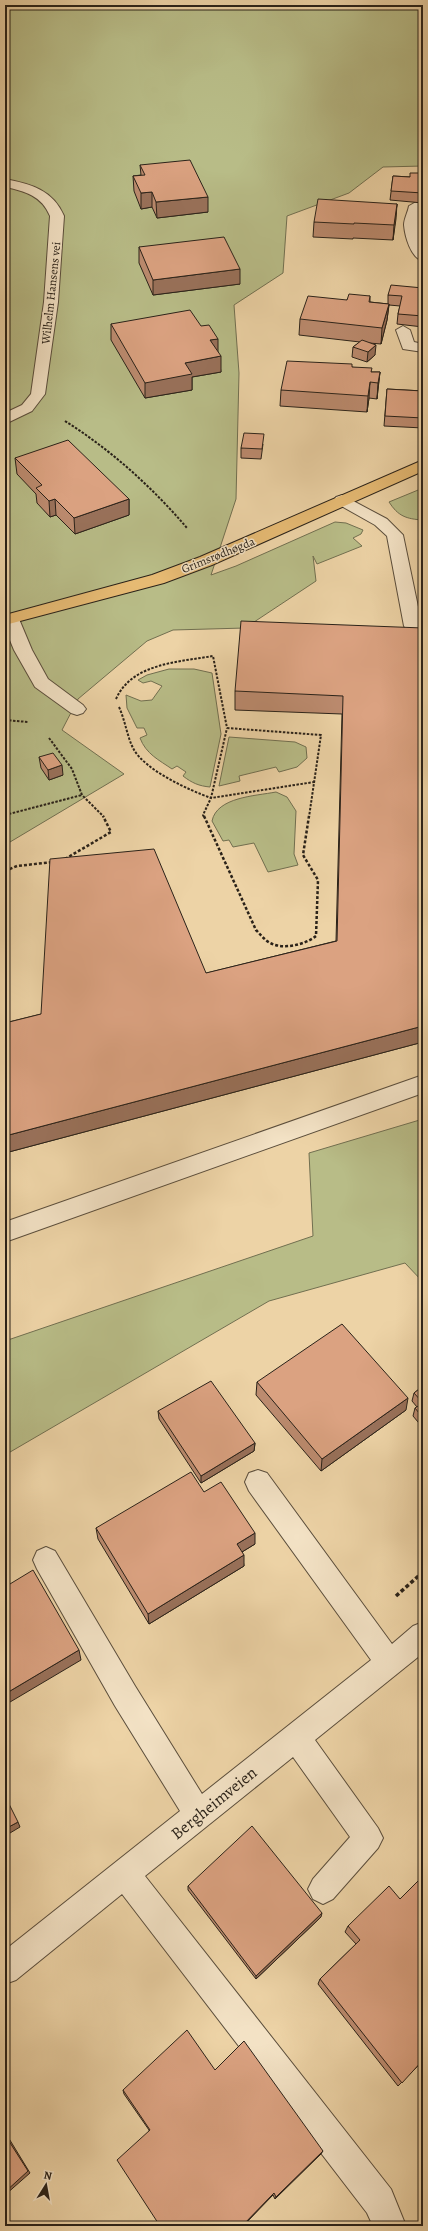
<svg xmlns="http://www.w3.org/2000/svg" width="428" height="2231" viewBox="0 0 428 2231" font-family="Alegreya,serif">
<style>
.green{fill:#b8bc87;stroke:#716f50}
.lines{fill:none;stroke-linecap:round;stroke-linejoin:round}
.minor-casing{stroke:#5b4e3c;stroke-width:2}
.major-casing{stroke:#2a2219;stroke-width:2}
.path-far2{stroke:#2a2219;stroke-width:2;stroke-dasharray:2.5 1.5;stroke-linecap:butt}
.path-far1{stroke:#2a2219;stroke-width:2.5;stroke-dasharray:3 2;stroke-linecap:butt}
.path{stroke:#2a2219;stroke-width:3.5;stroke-dasharray:4 2.5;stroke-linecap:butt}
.minor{fill:#f3e2c5;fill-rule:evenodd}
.major{fill:#e6ba73;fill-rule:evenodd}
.wall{fill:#bc8b6f;stroke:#2a2219}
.shaded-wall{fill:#99715a;stroke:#2a2219}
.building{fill:#dba281;stroke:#2a2219}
.labels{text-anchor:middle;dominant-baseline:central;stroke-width:3;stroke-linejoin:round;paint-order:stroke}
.far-street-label{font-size:12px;fill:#2a2219;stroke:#f3e2c5}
.near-street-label{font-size:17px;fill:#2a2219;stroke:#f3e2c5}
</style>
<rect width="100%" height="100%" fill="#edd3a6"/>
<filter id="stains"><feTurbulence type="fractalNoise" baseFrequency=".005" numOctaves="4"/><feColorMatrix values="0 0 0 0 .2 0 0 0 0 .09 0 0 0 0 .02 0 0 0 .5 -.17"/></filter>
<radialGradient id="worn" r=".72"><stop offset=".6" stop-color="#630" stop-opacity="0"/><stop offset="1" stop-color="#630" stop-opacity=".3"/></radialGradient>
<!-- green -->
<path class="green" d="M5 5H423V166L383 167 349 193 287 216 283 273 234 305 239 373 236 499 211 575 236 566 335 522 346 523 363 530 361 534 353 538 362 546 317 564 313 556 316 581 245 628 173 630 147 641 78 699 62 730 124 774 5 845Z
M423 488V520C406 519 398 516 389 502Z
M169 669H194L212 673 221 734 210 787C199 786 192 783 183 776L186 772 177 766 172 769C159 760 146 754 140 738L147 735 144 728H137L127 708 126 695 141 701 152 700 162 686 151 681 143 683 138 680 147 675Z
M229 737 295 742 306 747 307 758 297 767 279 772 276 767 239 776 240 781 219 786Z
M276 792 287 797 296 811 294 854 298 865 268 872 254 843 233 847 229 840 223 841 212 821C217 797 255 796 276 792Z
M423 1119V1282L405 1263 269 1301 5 1455V1341L313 1236 309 1153Z"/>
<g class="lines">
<!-- minor casing -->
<g class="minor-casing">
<path id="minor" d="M5 179C31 184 53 190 64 216L58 302 45 394 32 411 5 424V413L22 405 31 394 44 302 50 216C42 196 25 191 5 187Z
M416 202 423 206 418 225 423 245V261C411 258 405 237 404 225 404 219 408 212 409 206Z
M403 326 410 330 414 342 423 344V352L403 349 396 330Z
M342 495 387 519 403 535 422 626 419 630 413 631 407 630 404 626 387 536 375 525 336 503 334 500 336 497Z
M10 614 16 615 19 619 32 650 48 679 83 705 86 709 83 713 77 715 71 713 35 687 14 650 5 628V615Z
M423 1075V1093L5 1242V1222Z
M258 1470 267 1473 392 1644 413 1626 423 1622V1653L315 1740 378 1828 383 1838 378 1848 333 1899 323 1904 313 1899 308 1889 313 1879 350 1837 293 1757 145 1876 391 2189 406 2226H373L367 2213 122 1894 16 1980 5 1984V1950L180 1811 115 1706 37 1569 33 1560 37 1551 46 1547 55 1551 135 1686 202 1794 371 1660 249 1491 245 1482 249 1473Z"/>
</g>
<!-- major casing -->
<g class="major-casing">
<path id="major" d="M423 460V471L212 565 164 583 5 625V615L152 575 200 557Z"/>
</g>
<!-- path-far2 -->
<path class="path-far2" d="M65 421C111 450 152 487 187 528
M116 699C132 663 179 662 213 656L227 728
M119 707C125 720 127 736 133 748 144 770 189 790 211 798L314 782
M5 720 28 722
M227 728 321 735 309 817
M49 738 72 769 82 795 104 817
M5 815 82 795
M204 817 203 815 211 798 227 728"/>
<!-- path-far1 -->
<path class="path-far1" d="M204 816 256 930C260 934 263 938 267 941 280 951 305 945 316 936L318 880 303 855 309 816
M65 859 111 832 103 816
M5 871 17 866 53 862"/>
<!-- path -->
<path class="path" d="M396 1596 423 1572"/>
<!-- minor -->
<use href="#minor" class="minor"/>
<!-- major -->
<use href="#major" class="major"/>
</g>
<!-- wall -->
<path class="wall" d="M140 165 208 212 157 218 152 207 141 209 134 191 133 176 141 175Z
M423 173V203L390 200 393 176 410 177Z
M397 204 393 240 353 238V239L313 237 314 222Z
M139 247 240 284 153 295 139 263Z
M423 288V327L397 324 398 314 400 306 389 305 387 320 381 344 369 343 375 355 367 362 352 357 353 347 360 342 299 335 300 319 347 300 370 296V302L388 304V295Z
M111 324 218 352 221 372 192 377V390L145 398 111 340Z
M352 367 372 372H380L377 399 369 398 367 412 280 406 281 390Z
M387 389 423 391V428L384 426Z
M263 444 261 459 241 458V448Z
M15 458 129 499V515L75 534 56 515 50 517 37 503 36 494 17 474Z
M423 628V1042L5 1153V1023L336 941 342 714 235 710V691Z
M39 757 63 775 49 780 41 768Z
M257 1382 406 1410 321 1471 256 1395Z
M423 1386V1428L413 1416 415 1408 417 1407 412 1401 414 1393Z
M158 1411 255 1443 254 1451 201 1483 159 1419Z
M204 1492 255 1544 242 1552 244 1566 149 1624 98 1539 96 1528Z
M188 1886 321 1917 256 1979 188 1890Z
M400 1899 423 2061 398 2086 318 1984 320 1979 356 1944 345 1932 348 1926Z
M215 2070 323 2151 275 2199 273 2195 243 2226H160L149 2130 124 2094 123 2090Z"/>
<!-- shaded-wall -->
<path class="shaded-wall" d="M152 192V207L141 209V193Z
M208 197V212L157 218 156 202Z
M397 204 396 219 393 240 394 225Z
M5 233H6L7 248H5Z
M240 269V284L153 295V280Z
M389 304 387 320 381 344 382 328Z
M218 339V354L210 340Z
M376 345 375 355 367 362 368 352Z
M221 356V372L192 377V390L145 398V383L185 363Z
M380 372 378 388 377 399 378 383Z
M370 382 369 398 367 412 368 396Z
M55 499 56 515 50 517 49 501Z
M129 499V515L75 534 74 518Z
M6 658 8 668 5 672V660Z
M62 765 63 775 49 780 48 770Z
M423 1026V1042L5 1153V1136Z
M408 1398 406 1410 321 1471 322 1459Z
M255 1443 254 1451 201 1483V1476Z
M255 1533V1544L237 1555V1544Z
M244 1555V1566L149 1624 148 1614Z
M79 1650 81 1660 5 1705V1694Z
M18 1822 20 1827 5 1836V1829Z
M322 1913 321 1917 256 1979V1976Z
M5 2132 30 2173 5 2195Z
M323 2151 321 2154 275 2199 276 2197Z
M274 2193 243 2226H242Z"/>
<!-- building -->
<path class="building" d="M190 160 208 197 156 202 152 192 141 193 133 176 145 175 140 165Z
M410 173H423V193L391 191 393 176 410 177Z
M318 199 397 204 394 225 354 223V224L314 222Z
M224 237 240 269 153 280 139 247Z
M391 285 423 288V316L398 314 402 296 388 295Z
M349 294 370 296 369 302 389 304 382 328 300 319 308 296 347 300Z
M190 310 201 326 209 325 218 339 210 340 221 356 185 363 192 374 145 383 111 324Z
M362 340 376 345 368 352 353 347Z
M287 361 352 364V367L372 368 371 372H380L378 383 370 382 368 396 281 390Z
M387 389 423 391V418L385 416Z
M244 433 264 434 262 449 241 448Z
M68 440 129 499 74 518 55 499 49 501 36 488 42 485 15 458Z
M241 621 423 628V1026L5 1136V1023L41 1014 50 859 154 849 206 973 337 941 343 696 235 691Z
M53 753 62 765 48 770 39 757Z
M342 1324 408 1398 322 1459 257 1382Z
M211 1381 255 1443 201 1476 158 1411Z
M423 1386V1418L415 1408 423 1403 414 1393Z
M191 1472 204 1492 221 1482 255 1533 237 1544 244 1555 148 1614 96 1528Z
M33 1570 79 1650 5 1694V1587Z
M5 1796 18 1822 5 1829Z
M252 1826 322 1913 256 1976 188 1886Z
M423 1876V2060L402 2083 320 1979 360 1940 348 1926 389 1886 400 1899Z
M187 2030 215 2070 244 2041 323 2151 276 2197 274 2193 242 2226H160L117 2160 150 2130 123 2090Z
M5 2135 28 2171 5 2192Z"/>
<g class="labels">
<!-- far-street labels -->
<g class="far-street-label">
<text transform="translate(51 293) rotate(-84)">Wilhelm Hansens vei</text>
<text transform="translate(218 555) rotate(-22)">Grimsrødhøgda</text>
</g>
<!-- near-street labels -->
<g class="near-street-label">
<text transform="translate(214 1803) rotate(-39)">Bergheimveien</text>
</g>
</g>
<!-- margin -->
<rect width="428" height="2231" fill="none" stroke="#edd3a6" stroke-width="20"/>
<rect x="6" y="6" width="416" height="2219" fill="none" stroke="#2a2219" stroke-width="2"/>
<rect x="10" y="10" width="408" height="2211" fill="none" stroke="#2a2219"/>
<!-- north arrow -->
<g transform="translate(46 2185) rotate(11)" stroke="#f3e2c5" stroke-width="3" paint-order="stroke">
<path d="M0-3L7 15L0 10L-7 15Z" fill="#2a2219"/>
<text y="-6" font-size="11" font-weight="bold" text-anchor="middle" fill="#2a2219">N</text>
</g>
<rect width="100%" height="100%" filter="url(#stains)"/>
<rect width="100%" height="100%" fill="url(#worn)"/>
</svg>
